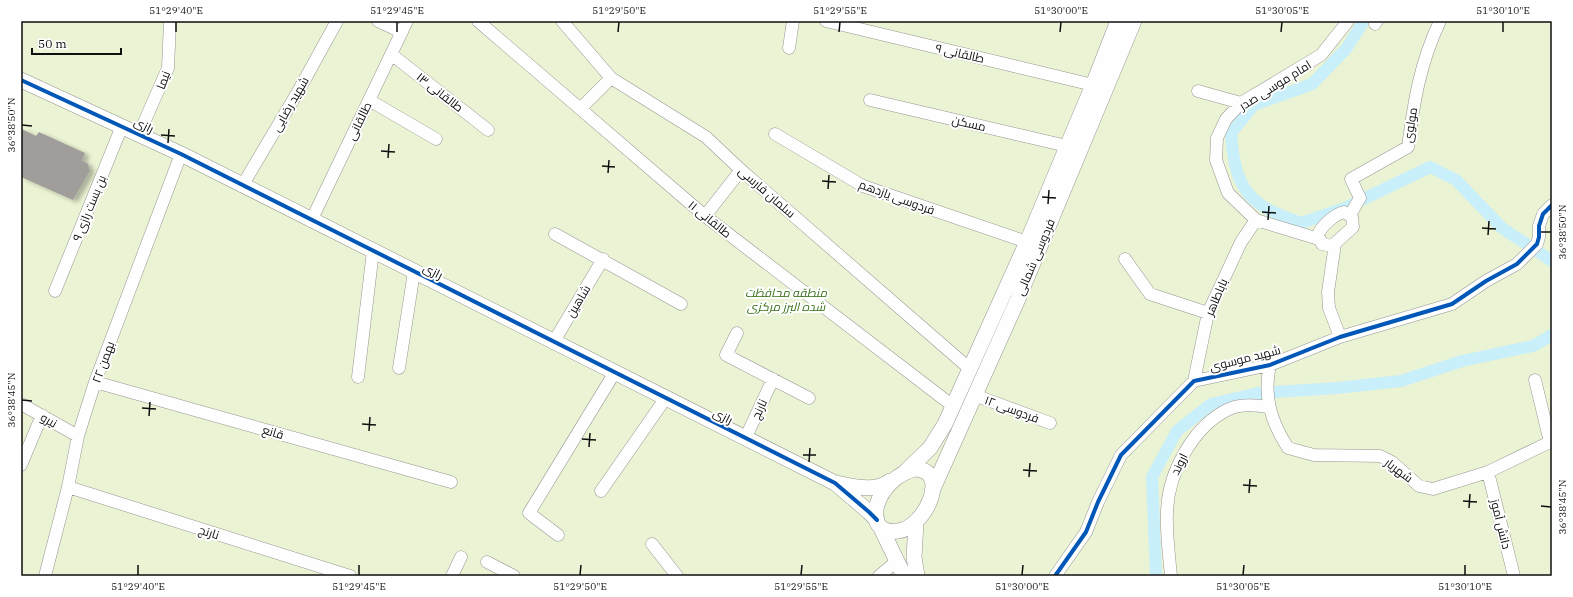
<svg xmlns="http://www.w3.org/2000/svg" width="1573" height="597" viewBox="0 0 1573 597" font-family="'IBM Plex Serif',Cairo,serif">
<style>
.green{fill:#eaf3d3}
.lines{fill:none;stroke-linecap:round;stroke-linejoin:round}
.canal{stroke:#c8effa;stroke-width:12}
.building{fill:#a09d9a;filter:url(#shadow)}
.minor-casing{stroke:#969593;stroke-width:13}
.tertiary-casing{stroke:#969593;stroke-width:16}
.minor{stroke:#fffefe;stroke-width:12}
.tertiary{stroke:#fffefe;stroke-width:15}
.cycleway-casing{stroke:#fff;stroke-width:6}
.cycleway{stroke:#0057b8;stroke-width:4}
.ticks{fill:none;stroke:#0f0f0f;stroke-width:1.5}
.labels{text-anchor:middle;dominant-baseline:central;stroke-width:4;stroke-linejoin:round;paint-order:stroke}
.street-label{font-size:12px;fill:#0f0f0f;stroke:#fff}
.park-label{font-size:12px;font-style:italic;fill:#366f18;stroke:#fff}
.neatline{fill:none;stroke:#0f0f0f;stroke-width:1.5}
.ticks-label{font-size:10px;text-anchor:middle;fill:#0f0f0f}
</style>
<defs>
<filter id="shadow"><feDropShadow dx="4.5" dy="2.5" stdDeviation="2" flood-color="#0004"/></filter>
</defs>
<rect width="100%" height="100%" fill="#fcfaf5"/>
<!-- green -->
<path class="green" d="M21 21H1552V576H21Z"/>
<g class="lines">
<!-- canal -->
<path class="canal" d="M1364 21 1346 49 1312 84 1254 105 1231 133C1233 160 1236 188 1261 205 1272 213 1288 218 1301 223L1345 208 1430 167 1456 180 1502 228 1552 261
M1156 576 1152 477 1177 431 1211 404 1258 393 1337 388 1401 381 1462 361 1533 346 1552 335"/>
</g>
<!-- building -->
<path class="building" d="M22 129 36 136 39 132 85 153 82 160 88 164 90 171 73 200 21 177Z"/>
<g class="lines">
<!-- minor casing -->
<g class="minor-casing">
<path id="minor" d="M378 21 402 32
M478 21 705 216 953 406
M562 21 611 78 706 137 741 170 970 369
M826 21 1093 85
M1375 24 1377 21
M789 48 793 21
M391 54 488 130
M1198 91 1241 103
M369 100 436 139
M870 100 1067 146
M581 108 611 78
M139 134 168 68 170 21
M775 134 863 186 1027 242
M242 186 299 90 337 21
M1344 212 1352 217 1353 227 1332 246 1322 244 1318 235C1321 226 1335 214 1344 212Z
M1350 215 1360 198 1351 179 1408 147C1414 101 1420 63 1440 21
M705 216 741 170
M311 221 407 21
M555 234 681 304
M1319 239 1256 220 1228 193 1216 160 1217 138 1226 119 1241 103 1321 55 1348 21
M1335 244 1328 292 1329 308 1340 337
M1125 259 1150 294 1208 313
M55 291 122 126
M737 333 726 355 809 398
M553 343 603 259
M1270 365C1263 396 1271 422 1288 448L1314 455 1380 456 1392 462 1419 486 1433 489 1488 472 1552 441
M399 368 414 272
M358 377 373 251
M1535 380 1550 442
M1194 381 1208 313 1241 242 1256 220
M95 382 451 482
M974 395 1050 423
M21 404 78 436
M745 439 773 379
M21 465 42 415
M1488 472 1514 576
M68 487 350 576
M601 491 665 399
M558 535 529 513 615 372
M652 544 677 576
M487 562 514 576
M45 576 68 487 78 436 95 382 181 154
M452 576 461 557
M879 576 897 561
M1055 576 1086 532 1098 502 1121 455 1194 381 1270 365 1340 337 1452 304 1486 281 1517 264 1537 244 1539 237V226L1543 214 1552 205
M1171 576C1169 555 1166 533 1167 512 1168 473 1193 426 1229 409 1241 404 1256 405 1268 407"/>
</g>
<!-- tertiary casing -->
<g class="tertiary-casing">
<path id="tertiary" d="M21 80 181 154 835 483 869 512 877 520
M916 469C951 471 925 528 898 531 858 536 876 477 916 469Z
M906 471 930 448 945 424 1027 242 1093 85 1118 21
M836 483C852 486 875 493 890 481
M932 491 1018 299 1134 21
M916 523 914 557 917 576
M881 528 904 576"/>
</g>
<!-- minor -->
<use href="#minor" class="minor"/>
<!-- tertiary -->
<use href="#tertiary" class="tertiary"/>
<!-- cycleway casing -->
<g class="cycleway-casing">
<path id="cycleway" d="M21 80 181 154 835 483 869 512 877 520
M1055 576 1086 532 1098 502 1121 455 1194 381 1270 365 1340 337 1452 304 1486 281 1517 264 1537 244 1539 237V226L1543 214 1552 205"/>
</g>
<!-- cycleway -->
<use href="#cycleway" class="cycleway"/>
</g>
<!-- ticks -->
<path class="ticks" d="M176 32V22M397 32V22M618 32 619 22M839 32 840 22M1060 32 1061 22M1281 32 1282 22M1503 32V22M22 125 32 126M161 135 175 136M168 143 169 129M381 151 395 152M388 158 389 144M602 166 615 167M608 173 609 160M822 181 836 182M828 189 829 175M1042 197 1056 198M1048 204 1049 190M1262 212 1276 213M1268 220 1269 206M1482 228 1496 229M1541 232H1551M1488 235 1489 221M22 400 32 401M142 408 156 409M149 416 150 402M362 424 376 425M369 431 370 417M582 439 596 440M589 447 590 433M803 455H816M809 462 810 448M1023 470 1037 471M1029 477 1030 463M1243 485 1257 486M1249 493 1250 479M1463 501 1477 502M1541 506 1551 507M1469 508 1470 494M138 575V565M359 575V565M580 575 581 565M801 575 802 565M1022 575 1023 565M1243 575 1244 565M1465 575V565"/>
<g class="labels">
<!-- street labels -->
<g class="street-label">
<text transform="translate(960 53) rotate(13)">طالقانی ۹</text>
<text transform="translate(163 80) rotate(-69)">نیما</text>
<text transform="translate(1275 85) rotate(-32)">امام موسی صدر</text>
<text transform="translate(440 92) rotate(38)">طالقانی ۱۳</text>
<text transform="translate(290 104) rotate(-60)">شهید رضایی</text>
<text transform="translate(359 121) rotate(-64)">طالقانی</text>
<text transform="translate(969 123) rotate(13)">مسکن</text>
<text transform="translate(144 125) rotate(26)">رازی</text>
<text transform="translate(1410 125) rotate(-81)">مولوی</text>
<text transform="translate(767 192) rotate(41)">سلمان فارسی</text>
<text transform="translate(897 197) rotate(20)">فردوسی یازدهم</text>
<text transform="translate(89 208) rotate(-68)">بن بست رازی ۹</text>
<text transform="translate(710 219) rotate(39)">طالقانی ۱۱</text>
<text transform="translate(1035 257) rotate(-67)">فردوسی شمالی</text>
<text transform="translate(433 271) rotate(27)">رازی</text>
<text transform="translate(1216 297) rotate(-67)">باباطاهر</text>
<text transform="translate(578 301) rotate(-59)">شاهین</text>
<text transform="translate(1245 358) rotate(-14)">شهید موسوی</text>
<text transform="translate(103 362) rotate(-70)">۲۲ بهمن</text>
<text transform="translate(759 409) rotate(-65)">نارنج</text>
<text transform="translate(1012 409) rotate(20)">فردوسی ۱۲</text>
<text transform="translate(723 416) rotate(26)">رازی</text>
<text transform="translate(49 420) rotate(30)">نیرو</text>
<text transform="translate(273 432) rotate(16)">قانع</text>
<text transform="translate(1179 464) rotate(-64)">اروند</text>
<text transform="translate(1399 470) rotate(37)">شهریار</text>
<text transform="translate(1501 524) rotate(76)">دانش آموز</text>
<text transform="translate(209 532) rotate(17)">نارنج</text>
</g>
<!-- park labels -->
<g class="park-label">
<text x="786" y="292">منطقه محافظت<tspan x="786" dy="14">شده البرز مرکزی</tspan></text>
</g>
</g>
<!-- border -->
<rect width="1573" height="597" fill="none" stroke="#ffffff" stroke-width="44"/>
<!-- scale -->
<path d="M32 48v6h89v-6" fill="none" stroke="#0f0f0f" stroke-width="2"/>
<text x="38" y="48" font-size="12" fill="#0f0f0f" stroke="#ffffff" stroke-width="3" paint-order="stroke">50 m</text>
<rect x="22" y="22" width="1529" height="553" class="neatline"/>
<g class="ticks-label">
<text x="176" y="14">51°29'40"E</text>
<text x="397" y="14">51°29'45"E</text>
<text x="619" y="14">51°29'50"E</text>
<text x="840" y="14">51°29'55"E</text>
<text x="1061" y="14">51°30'00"E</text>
<text x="1282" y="14">51°30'05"E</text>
<text x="1503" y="14">51°30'10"E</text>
<text transform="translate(11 125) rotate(-90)" y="4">36°38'50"N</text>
<text transform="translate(1562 232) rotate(-90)" y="4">36°38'50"N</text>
<text transform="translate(11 400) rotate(-90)" y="4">36°38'45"N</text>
<text transform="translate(1562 507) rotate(-90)" y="4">36°38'45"N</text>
<text x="138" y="590">51°29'40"E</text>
<text x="359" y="590">51°29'45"E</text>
<text x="580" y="590">51°29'50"E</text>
<text x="801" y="590">51°29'55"E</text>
<text x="1022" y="590">51°30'00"E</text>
<text x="1243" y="590">51°30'05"E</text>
<text x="1465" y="590">51°30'10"E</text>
</g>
</svg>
